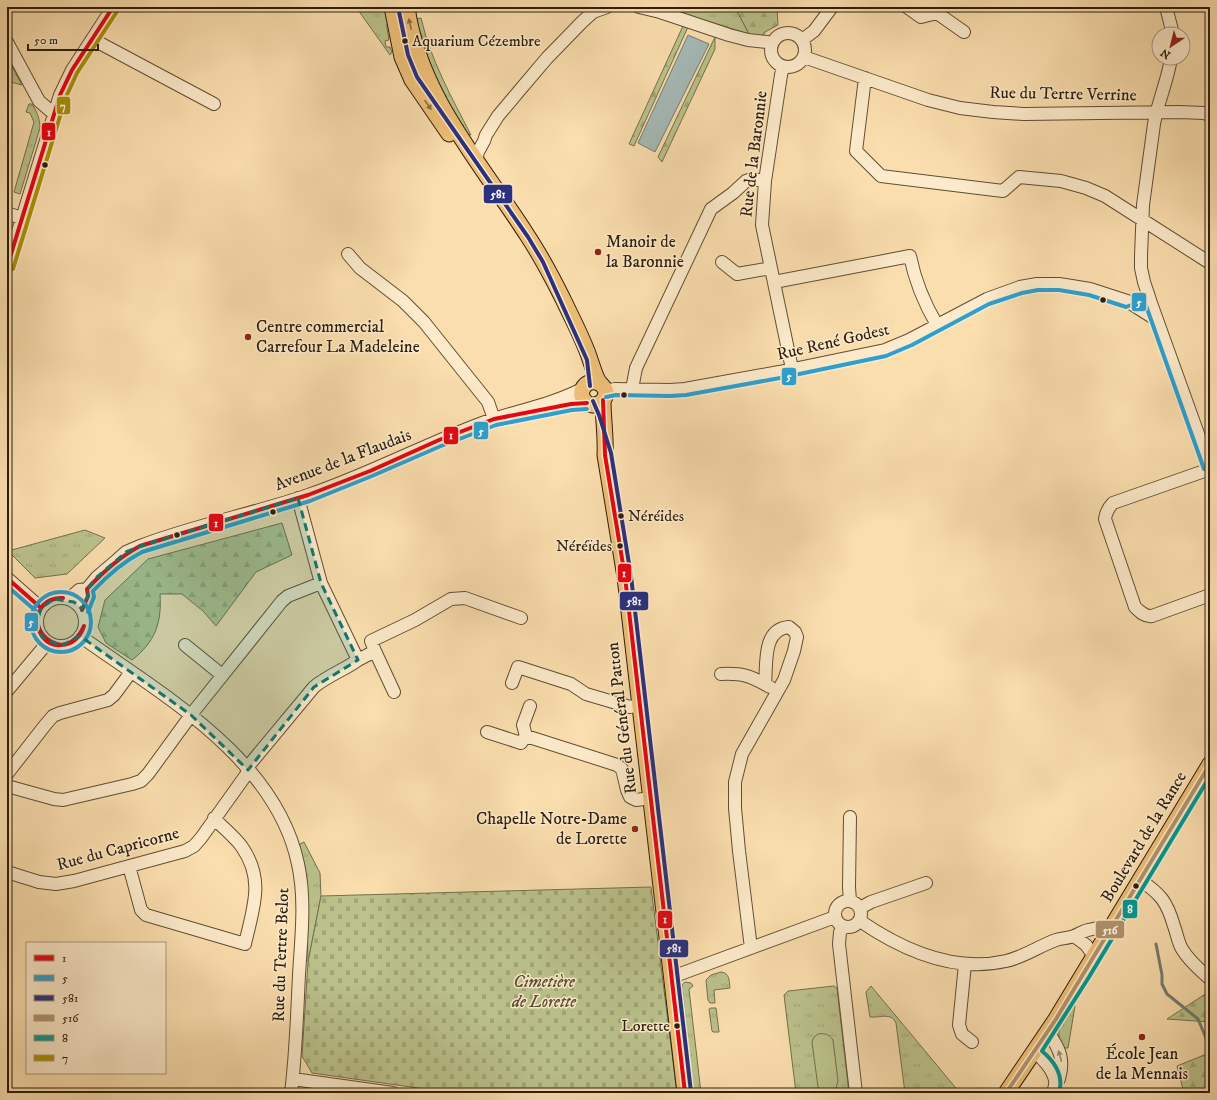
<svg xmlns="http://www.w3.org/2000/svg" width="1217" height="1100" viewBox="0 0 1217 1100" font-family="'IM FELL DW Pica',serif">
<style>
.grass{fill:url(#grass-tufts);stroke:#74704c}
.forest{fill:url(#forest-firs);stroke:#74704c}
.cemetery{fill:url(#cemetery-stones);stroke:#74704c}
.pitch{fill:#bbc28c;stroke:#74704c}
.water{fill:#a5b9b6;stroke:#757b72}
.lines{fill:none;stroke-linecap:round;stroke-linejoin:round}
.stream{stroke:#757b72;stroke-width:3}
.minor-casing{stroke:#604e35;stroke-width:14}
.major-casing{stroke:#2d1e0d;stroke-width:17}
.minor{stroke:#fceaca;stroke-width:12}
.major{stroke:#eebf77;stroke-width:15}
.bus-1-casing{stroke:#fceaca;stroke-width:7}
.bus-2-casing{stroke:#fceaca;stroke-width:7}
.bus-3-casing{stroke:#fceaca;stroke-width:7}
.bus-4-casing{stroke:#fceaca;stroke-width:7}
.bus-5-casing{stroke:#fceaca;stroke-width:7}
.bus-6-casing{stroke:#fceaca;stroke-width:7}
.bus-1{stroke:#e30613;stroke-width:4}
.bus-2{stroke:#2da0d0;stroke-width:4}
.bus-3{stroke:#2a317e;stroke-width:4}
.bus-4{stroke:#b3936b;stroke-width:4}
.bus-5{stroke:#009a93;stroke-width:4}
.bus-6{stroke:#ab9105;stroke-width:4}
.oneway{fill:#8e6e42}
.oneway2{fill:#9f8e75}
.marked{fill:#0f766e;fill-opacity:0.2;stroke:#0f766e;stroke-width:3;stroke-dasharray:8 5;stroke-linejoin:round}
.bus-dot{fill:#2d1e0d;stroke:#fceaca;stroke-width:1.5}
.poi-dot{fill:#8f2418;stroke:#fceaca;stroke-width:1.5}
.labels{text-anchor:middle;dominant-baseline:central;stroke-width:3;stroke-linejoin:round;paint-order:stroke}
.bus-label{font-size:16px;fill:#2d1e0d;stroke:#fceaca;text-anchor:start}
.street-label{font-size:17px;fill:#2d1e0d;stroke:#fceaca}
.poi-label{font-size:17px;fill:#2d1e0d;stroke:#fceaca;text-anchor:start}
.park-label{font-size:17px;font-style:italic;fill:#584f33;stroke:#fceaca}
.line-badge{stroke:#fceaca;stroke-width:1.5}
.badge-label{font-size:11px;text-anchor:middle;font-weight:bold;fill:#fff}
</style>
<defs>
<pattern id="grass-tufts" width="24" height="20" patternUnits="userSpaceOnUse"><rect width="24" height="20" fill="#bbc28c"/><path d="M3 7l-1-3M5 7V3M7 7l1-3M15 17l-1-3M17 17v-4M19 17l1-3" fill="none" stroke="#a1a678"/></pattern>
<pattern id="forest-firs" width="22" height="20" patternUnits="userSpaceOnUse"><rect width="22" height="20" fill="#bbc28c"/><path d="M5 1l3.5 6h-7zM16 11l3.5 6h-7z" fill="#a1a678"/></pattern>
<pattern id="cemetery-stones" width="16" height="16" patternUnits="userSpaceOnUse"><rect width="16" height="16" fill="#bbc28c"/><path d="M2 7V4a2 2 0 0 1 4 0v3zM10 15v-3a2 2 0 0 1 4 0v3z" fill="#a1a678"/></pattern>
</defs>
<rect width="100%" height="100%" fill="#fbdeae"/>
<filter id="stains"><feTurbulence type="fractalNoise" baseFrequency=".005" numOctaves="4"/><feColorMatrix values="0 0 0 0 .2 0 0 0 0 .09 0 0 0 0 .02 0 0 0 .5 -.17"/></filter>
<radialGradient id="worn" r=".72"><stop offset=".6" stop-color="#630" stop-opacity="0"/><stop offset="1" stop-color="#630" stop-opacity=".3"/></radialGradient>
<!-- grass -->
<path class="grass" d="M356 7H389L387 28 389 40 385 41 386 47H390L392 52 390 55Z
M673 7H735L749 34 672 10Z
M421 18C431 61 451 96 471 135L466 134 434 81 415 19Z
M7 59 9 61 22 85 7 81Z
M29 104H32C37 112 40 119 40 128L20 194 14 192 34 122 30 113 26 112Z
M85 530 105 538 67 574 35 578 8 551Z
M304 842 320 873 321 896 308 962 306 879 304 863 299 847 300 844Z
M721 972C730 973 729 981 730 988L714 990 715 1003H710L708 1000 706 980 711 975Z
M685 982 691 983 693 986 689 989 701 1093H693L682 985Z
M834 986 837 988 849 1093H796L784 995 788 991Z
M871 986 960 1093H905L896 1023C891 1012 880 1018 870 1017L866 992Z
M1073 1004 1075 1006 1068 1048H1063C1053 1028 1063 1021 1073 1004Z
M711 1008H716L719 1032H713L712 1031 709 1009Z"/>
<!-- forest -->
<path class="forest" d="M735 7H777L778 25 765 32 762 38 749 34Z
M683 26 688 27 634 146 629 144Z
M715 37V49L662 162 658 157Z
M282 523 292 555 256 572 216 626 203 611 182 594H160C162 623 155 642 132 660L106 643 98 627 105 600 148 559Z
M1210 991V1022L1167 1019Z
M1210 1051V1093H1184L1177 1066 1209 1053Z"/>
<!-- cemetery -->
<path class="cemetery" d="M651 887 677 1093H453L312 1073 302 1056 308 962 321 896Z"/>
<!-- pitch -->
<path class="pitch" d="M818 1034C824 1033 829 1034 833 1040L838 1081 836 1088C829 1093 823 1092 818 1087L812 1042 814 1037Z"/>
<!-- water -->
<path class="water" d="M688 35 709 44 655 152 638 143Z"/>
<g class="lines">
<!-- stream -->
<path class="stream" d="M1156 944 1162 975V984L1167 994 1198 1019 1206 1038 1210 1057"/>
<!-- minor casing -->
<g class="minor-casing">
<path id="minor" d="M639 7 660 12 729 35 748 40 767 42 771 44
M907 7 921 17 937 13 964 32
M1166 7 1173 34
M771 50a17 17 0 1 1 34 0a17 17 0 1 1-34 0Z
M92 39 214 104
M802 40 814 31 832 7
M7 42 39 101 54 114
M804 57 928 100 960 108 993 112 1024 114 1179 112 1204 113 1210 115
M1171 58C1168 80 1158 101 1154 124L1143 205 1141 256V268L1144 282 1151 303 1210 467
M783 67 781 75 765 181 762 225 792 369
M865 78 856 151 881 176 1003 191 1019 177 1061 181 1086 188 1105 196 1210 263
M476 161 478 152 484 141 486 135 498 116 519 91 547 58 582 22 593 12 607 7
M7 213 21 218
M348 254 360 268 403 301 424 322 488 402 494 419
M722 262 737 274 771 268
M7 267 60 95 72 70 113 7
M774 282 910 256C915 281 924 303 937 325
M632 389 636 368 711 209 733 193 746 181 752 179 765 181
M605 391 615 389 670 390 685 389 779 372 885 350 909 340 987 299 1020 287 1037 284H1059L1090 289 1127 301 1157 320
M556 406 577 403H587
M1210 469 1113 503C1108 508 1106 512 1105 519L1135 607C1140 612 1145 617 1152 616L1210 595
M298 498 321 583 358 660 375 651 394 692
M7 578 41 608
M37 622a24 24 0 1 1 48 0a24 24 0 1 1-48 0Z
M69 599 79 590 87 589 97 577 117 560 126 552 140 546C195 525 253 514 308 495 368 475 423 445 482 423 515 411 551 405 582 389
M82 610 88 596 87 589
M80 636C161 694 276 758 298 864 306 900 301 939 299 975 297 1014 296 1054 291 1093
M185 645 222 675
M375 651 371 641 415 620 451 599 465 598 521 618
M721 674C743 673 751 676 770 687
M512 683 518 667 571 684 586 694 630 707 640 705
M7 691 48 642
M487 732 521 743 526 736 617 765 622 769 627 790 630 797 636 800 651 798
M526 736 523 725 530 706
M7 774 46 724 53 716 60 713 108 700 114 695 131 672
M7 786 54 799 63 800 132 784 141 781 148 774 194 711 282 601 288 596 321 583
M129 866 141 910 146 915 245 944C253 908 265 880 242 847 235 837 223 828 214 818
M7 872 39 882 56 884 74 881 185 851 194 846 201 838 246 775 250 764 314 687C327 676 344 670 358 660
M1140 880C1161 894 1167 902 1174 926 1177 934 1178 942 1182 949 1189 961 1200 970 1210 979
M835 914a13 13 0 1 1 26 0a13 13 0 1 1-26 0Z
M850 901 849 887 850 817
M860 908 871 902 926 883
M860 921C901 949 954 973 1006 961 1024 957 1039 946 1056 940 1062 938 1069 938 1074 936 1079 934 1083 931 1088 930 1096 928 1105 927 1112 926
M844 927 840 932 839 944 856 1093
M1074 936 1086 945 1094 956
M751 948 739 851 735 808V782L742 754 784 680 794 651 797 637 795 632 789 627C762 629 767 664 765 684
M965 964 959 1025 962 1034 972 1042
M672 977 835 917
M1048 1032C1059 1048 1065 1059 1059 1079L1055 1081
M1034 1052C1043 1058 1053 1070 1055 1080 1056 1084 1054 1089 1053 1093
M293 1079 393 1093"/>
</g>
<!-- major casing -->
<g class="major-casing">
<path id="major" d="M392 7 402 57 412 80 449 134
M407 7C419 95 481 163 527 235 541 256 552 277 563 299 571 316 580 333 587 351 590 358 595 377 599 382 601 385 605 387 606 392 606 397 603 402 598 404 595 406 590 405 587 403 575 395 585 377 599 383
M603 400C603 419 606 436 605 455L625 577 685 1093
M1006 1093 1056 1019 1210 764"/>
</g>
<!-- minor -->
<use href="#minor" class="minor"/>
<!-- major -->
<use href="#major" class="major"/>
<!-- bus-1 casing -->
<g class="bus-1-casing">
<path id="bus-1" d="M7 267 60 95 72 70 113 7
M603 400 605 455 625 577 685 1093
M7 578 41 608
M82 610 88 596 87 589C103 572 119 557 140 546L308 495 370 471 439 440 494 419 571 404 587 403
M61 645C73 644 80 638 84 626
M61 645C32 648 27 596 63 598
M61 645C28 638 31 598 63 598
M61 645C72 644 79 637 84 626"/>
</g>
<!-- bus-2 casing -->
<g class="bus-2-casing">
<path id="bus-2" d="M606 397 616 395 670 396 686 395 780 378 886 356 912 345 989 304 1022 293 1038 290H1059L1089 295 1126 307 1144 300 1204 469
M7 586 37 612
M31 622a30 30 0 1 1 60 0a30 30 0 1 1-60 0Z
M88 612 94 597 93 591C108 575 123 562 142 552L310 501 372 476 441 446 496 425 572 410 587 409"/>
</g>
<!-- bus-3 casing -->
<g class="bus-3-casing">
<path id="bus-3" d="M398 7 408 55 417 77 528 237 543 262 587 360 590 386
M593 401 599 415 611 453 631 576 691 1092"/>
</g>
<!-- bus-4 casing -->
<g class="bus-4-casing">
<path id="bus-4" d="M1006 1093 1056 1019 1210 764"/>
</g>
<!-- bus-5 casing -->
<g class="bus-5-casing">
<path id="bus-5" d="M1059 1093C1064 1076 1055 1062 1042 1051L1089 977 1210 776"/>
</g>
<!-- bus-6 casing -->
<g class="bus-6-casing">
<path id="bus-6" d="M13 269 66 97 77 73 118 10"/>
</g>
<!-- bus-1 -->
<use href="#bus-1" class="bus-1"/>
<!-- bus-2 -->
<use href="#bus-2" class="bus-2"/>
<!-- bus-3 -->
<use href="#bus-3" class="bus-3"/>
<!-- bus-4 -->
<use href="#bus-4" class="bus-4"/>
<!-- bus-5 -->
<use href="#bus-5" class="bus-5"/>
<!-- bus-6 -->
<use href="#bus-6" class="bus-6"/>
</g>
<!-- one-way arrows -->
<defs><path id="oneway-solid" d="M-6-.8H1V-3.2L6.5 0L1 3.2V.8H-6Z"/></defs>
<g class="oneway">
<use href="#oneway-solid" transform="translate(410 24) rotate(-103)"/>
<use href="#oneway-solid" transform="translate(428 105) rotate(55)"/>
</g>
<use class="oneway2" href="#oneway-solid" transform="translate(1060 1056) rotate(-105)"/>
<!-- marked area -->
<path class="marked" d="M298 498 321 583 358 660 314 687 248 770 191 715 80 636 61 646 42 637 37 622 41 608 54 599 74 602 82 609 88 596 87 589 97 577 126 552 140 546Z"/>
<!-- markers -->
<g class="bus-dot">
<circle cx="405" cy="41" r="3.5"/>
<circle cx="45" cy="165" r="3.5"/>
<circle cx="1103" cy="300" r="3.5"/>
<circle cx="624" cy="395" r="3.5"/>
<circle cx="273" cy="512" r="3.5"/>
<circle cx="621" cy="516" r="3.5"/>
<circle cx="177" cy="535" r="3.5"/>
<circle cx="620" cy="546" r="3.5"/>
<circle cx="1136" cy="886" r="3.5"/>
<circle cx="677" cy="1026" r="3.5"/>
</g>
<g class="poi-dot">
<circle cx="598" cy="252" r="4"/>
<circle cx="248" cy="337" r="4"/>
<circle cx="635" cy="829" r="4"/>
<circle cx="1142" cy="1037" r="4"/>
</g>
<g class="labels">
<!-- bus labels -->
<g class="bus-label">
<text x="412" y="41">Aquarium Cézembre</text>
<text x="628" y="516">Néréides</text>
<text x="612" y="546" text-anchor="end">Néréïdes</text>
<text x="670" y="1026" text-anchor="end">Lorette</text>
</g>
<!-- street labels -->
<g class="street-label">
<text transform="translate(1063 94) rotate(1)">Rue du Tertre Verrine</text>
<text transform="translate(754 154) rotate(-83)">Rue de la Baronnie</text>
<text transform="translate(833 342) rotate(-13)">Rue René Godest</text>
<text transform="translate(343 460) rotate(-21)">Avenue de la Flaudais</text>
<text transform="translate(622 718) rotate(-97)">Rue du Général Patton</text>
<text transform="translate(1144 837) rotate(-59)">Boulevard de la Rance</text>
<text transform="translate(118 849) rotate(-15)">Rue du Capricorne</text>
<text transform="translate(281 955) rotate(-88)">Rue du Tertre Belot</text>
</g>
<!-- poi labels -->
<g class="poi-label">
<text x="606" y="242">Manoir de<tspan x="606" dy="20">la Baronnie</tspan></text>
<text x="256" y="327">Centre commercial<tspan x="256" dy="20">Carrefour La Madeleine</tspan></text>
<text x="627" y="819" text-anchor="end">Chapelle Notre-Dame<tspan x="627" dy="20">de Lorette</tspan></text>
<text x="1142" y="1054" text-anchor="middle">École Jean<tspan x="1142" dy="20">de la Mennais</tspan></text>
</g>
<!-- park labels -->
<g class="park-label">
<text x="544" y="982">Cimetière<tspan x="544" dy="20">de Lorette</tspan></text>
</g>
</g>
<g class="line-badge">
<rect x="56" y="96" width="15" height="19" rx="4" fill="#ab9105"/>
<rect x="41" y="122" width="15" height="19" rx="4" fill="#e30613"/>
<rect x="483" y="184" width="30" height="20" rx="4" fill="#2a317e"/>
<rect x="1131" y="292" width="16" height="20" rx="4" fill="#2da0d0"/>
<rect x="781" y="367" width="16" height="19" rx="4" fill="#2da0d0"/>
<rect x="473" y="421" width="16" height="19" rx="4" fill="#2da0d0"/>
<rect x="443" y="426" width="16" height="19" rx="4" fill="#e30613"/>
<rect x="208" y="513" width="16" height="19" rx="4" fill="#e30613"/>
<rect x="617" y="563" width="15" height="20" rx="4" fill="#e30613"/>
<rect x="619" y="591" width="30" height="20" rx="4" fill="#2a317e"/>
<rect x="24" y="612" width="15" height="20" rx="4" fill="#2da0d0"/>
<rect x="1122" y="899" width="16" height="20" rx="4" fill="#009a93"/>
<rect x="657" y="910" width="16" height="19" rx="4" fill="#e30613"/>
<rect x="1095" y="920" width="30" height="19" rx="4" fill="#b3936b"/>
<rect x="659" y="939" width="30" height="19" rx="4" fill="#2a317e"/>
</g>
<g class="badge-label">
<text x="63" y="110">7</text>
<text x="49" y="136">1</text>
<text x="498" y="198">581</text>
<text x="1139" y="306">5</text>
<text x="789" y="380">5</text>
<text x="481" y="435">5</text>
<text x="451" y="439">1</text>
<text x="216" y="527">1</text>
<text x="624" y="577">1</text>
<text x="634" y="605">581</text>
<text x="31" y="626">5</text>
<text x="1130" y="913">8</text>
<text x="665" y="923">1</text>
<text x="1110" y="934">516</text>
<text x="674" y="952">581</text>
</g>
<!-- margin -->
<rect width="1217" height="1100" fill="none" stroke="#fbdeae" stroke-width="24"/>
<rect x="8" y="8" width="1201" height="1084" fill="none" stroke="#2d1e0d" stroke-width="2"/>
<rect x="12" y="12" width="1193" height="1076" fill="none" stroke="#2d1e0d"/>
<!-- legend -->
<rect x="26" y="942" width="140" height="132" fill="#fceaca" stroke="#a9987e"/>
<rect x="34" y="955" width="20" height="6" fill="#e30613" stroke="#a9987e"/>
<text x="62" y="962" font-size="12" fill="#2d1e0d">1</text>
<rect x="34" y="975" width="20" height="6" fill="#2da0d0" stroke="#a9987e"/>
<text x="62" y="982" font-size="12" fill="#2d1e0d">5</text>
<rect x="34" y="995" width="20" height="6" fill="#2a317e" stroke="#a9987e"/>
<text x="62" y="1002" font-size="12" fill="#2d1e0d">581</text>
<rect x="34" y="1015" width="20" height="6" fill="#b3936b" stroke="#a9987e"/>
<text x="62" y="1022" font-size="12" fill="#2d1e0d">516</text>
<rect x="34" y="1035" width="20" height="6" fill="#009a93" stroke="#a9987e"/>
<text x="62" y="1042" font-size="12" fill="#2d1e0d">8</text>
<rect x="34" y="1055" width="20" height="6" fill="#ab9105" stroke="#a9987e"/>
<text x="62" y="1062" font-size="12" fill="#2d1e0d">7</text>
<!-- north arrow -->
<g transform="translate(1171 46) rotate(215)"><circle r="19" fill="#fceaca" stroke="#a9987e"/>
<path d="M0-3L7 15L0 10L-7 15Z" fill="#8f2418"/>
<text y="-6" font-size="11" font-weight="bold" text-anchor="middle" fill="#2d1e0d">N</text>
</g>
<!-- scale -->
<path d="M28 44v6h70v-6" fill="none" stroke="#2d1e0d" stroke-width="2"/>
<text x="34" y="44" font-size="12" fill="#2d1e0d" stroke="#fceaca" stroke-width="3" paint-order="stroke">50 m</text>
<rect width="100%" height="100%" filter="url(#stains)"/>
<rect width="100%" height="100%" fill="url(#worn)"/>
</svg>
